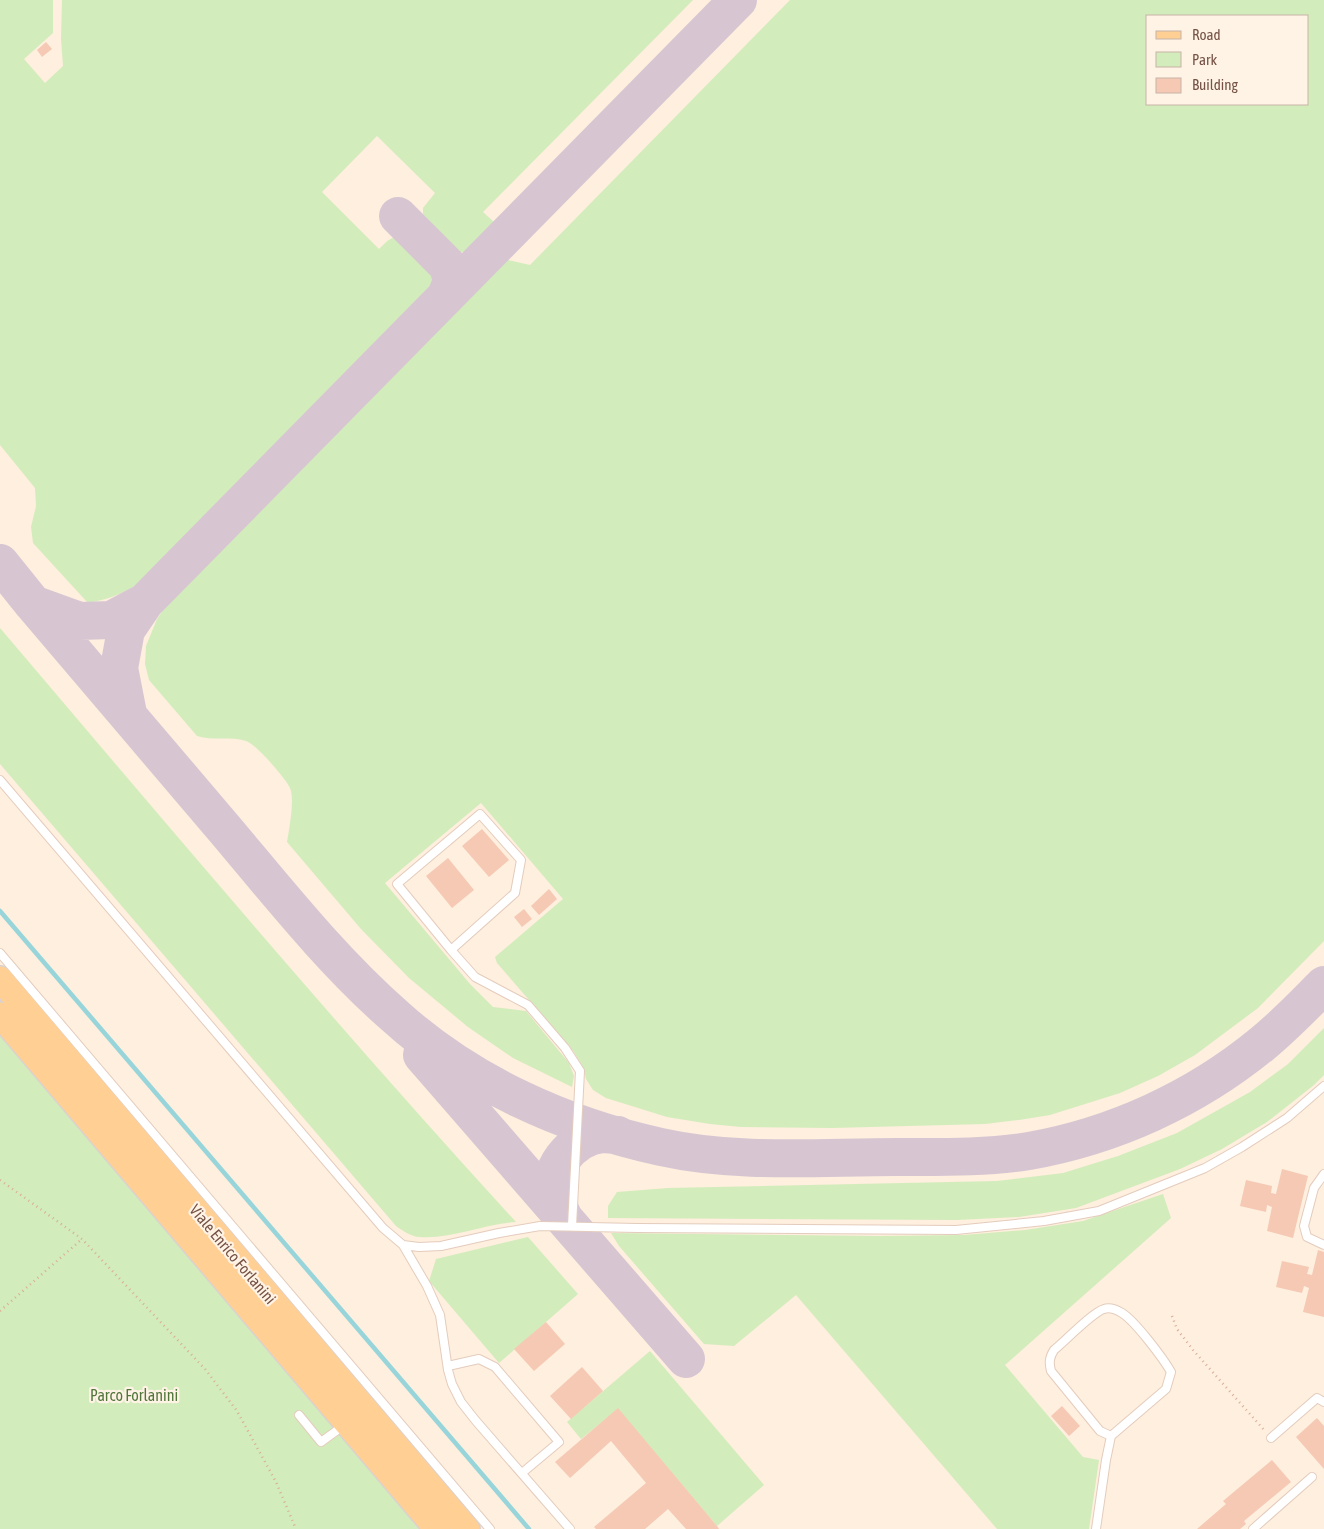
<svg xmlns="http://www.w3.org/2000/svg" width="1324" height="1529" viewBox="0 0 1324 1529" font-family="'Asap Condensed',sans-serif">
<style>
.green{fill:#d3ecbc;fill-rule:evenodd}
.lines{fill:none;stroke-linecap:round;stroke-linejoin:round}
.stream{stroke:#97d5db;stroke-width:4.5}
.taxiway{stroke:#d7c6d2;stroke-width:38}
.building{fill:#f5c9b4}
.service-casing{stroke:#e4ccbd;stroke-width:10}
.primary-casing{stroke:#dbd2cf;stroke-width:28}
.path{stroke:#daac97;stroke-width:2.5;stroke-dasharray:1 4;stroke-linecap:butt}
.service{stroke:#fff;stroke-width:8}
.primary{stroke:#ffcf94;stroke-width:25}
.labels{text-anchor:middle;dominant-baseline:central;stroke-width:4.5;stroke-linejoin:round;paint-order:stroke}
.street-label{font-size:16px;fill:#755245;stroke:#fff3e6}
.park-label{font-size:16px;fill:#50763a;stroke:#fff3e6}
</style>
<rect width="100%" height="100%" fill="#feefde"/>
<!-- green -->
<path class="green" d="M0 0H53V33L24 59 45 83 63 66 61 39 62 0H693L483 212 494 222 465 252H457L423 214V208L435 193 377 136 322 192 379 249C385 244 390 235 398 239L433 276 435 280V286L149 576C128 592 114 598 88 603L33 543 31 527 36 506 35 488 0 445Z
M790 0H1324V941L1258 1008 1195 1055 1158 1076 1120 1093 1050 1115 1019 1120 985 1124 832 1128 741 1127 710 1124 667 1117 606 1098 593 1090 586 1079 583 1067 574 1052 497 963 495 957 563 899 481 803 385 883 470 984 493 1007 526 1011 569 1063 574 1076 572 1087 513 1058 468 1027 409 978 361 929 287 842C289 830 295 799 290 788 287 780 255 743 246 741 231 736 213 741 197 736L149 680 145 664 146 646 157 619 173 595 503 264 508 260 530 265ZM1148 16H1308V104H1148Z
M0 628C170 828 339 1029 516 1222 484 1224 453 1239 420 1237 412 1237 403 1231 396 1226L0 764Z
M1324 1028V1075L1314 1085 1267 1122 1222 1149 1180 1169 1076 1208 1019 1217 957 1220 608 1218V1206L617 1192 668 1188 997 1181 1063 1173 1118 1156 1177 1133 1250 1092 1288 1064Z
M0 1032 423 1529H0Z
M1163 1194 1171 1218 1005 1365 1083 1457 1099 1460 1089 1529H997L796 1295 734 1346 704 1344 619 1246 611 1233 881 1236 964 1235 1025 1230 1083 1221Z
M528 1237 578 1294 499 1363 429 1281 436 1259Z
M650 1351 764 1485 717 1526 618 1409 581 1439 567 1422Z"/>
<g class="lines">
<!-- stream -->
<path class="stream" d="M0 911 529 1529"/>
<!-- taxiway -->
<path class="taxiway" d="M398 216 448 266 452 281 446 296
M0 563 33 604C98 680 162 756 227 832 280 895 333 962 396 1017 469 1083 565 1126 661 1147 737 1164 818 1157 896 1157 940 1157 985 1158 1029 1151 1114 1136 1195 1099 1262 1044 1284 1026 1304 1005 1324 985
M33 604 80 621 111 620 145 602
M128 714 119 668 126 630 145 602 738 0
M422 1055 686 1359
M563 1216C561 1211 557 1207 555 1202 543 1172 572 1137 602 1134 607 1134 613 1135 618 1135"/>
</g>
<!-- building -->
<path class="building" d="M46 42 52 49 42 57 37 50Z
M482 829 509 860 489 877 462 846Z
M448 858 474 890 452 908 426 876Z
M549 889 557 899 539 915 531 906Z
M524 909 532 919 522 927 514 917Z
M1282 1169 1308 1176 1293 1238 1267 1231 1272 1207 1267 1205 1266 1212 1240 1206 1246 1180 1272 1186 1271 1193 1276 1194Z
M1318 1250 1324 1252V1317L1303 1312 1309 1288 1304 1286 1302 1293 1276 1287 1282 1261 1309 1267 1307 1274 1312 1275Z
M546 1322 565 1344 534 1371 514 1349Z
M582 1367 603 1391 571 1419 550 1396Z
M1062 1406 1080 1426 1069 1436 1051 1416Z
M618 1408 717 1526 719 1529H686L668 1509 645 1529H596L594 1527 646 1483 611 1441 570 1478 555 1462Z
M1317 1418 1324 1426V1469L1296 1437Z
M1272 1460 1291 1482 1244 1521 1246 1524 1240 1529H1197L1226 1504 1223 1501Z"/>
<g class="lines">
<!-- service casing -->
<g class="service-casing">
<path id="service" d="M0 780 383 1228 403 1245 419 1247 441 1246 499 1233 540 1226 637 1228 956 1230 1044 1221 1099 1211 1205 1168 1242 1147 1287 1118 1324 1086
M451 950 397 884 480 814 521 860 515 893 451 950 475 977 528 1005 565 1048 580 1071 572 1226
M0 953 490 1529
M1324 1174 1314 1188 1304 1226 1307 1237 1324 1245
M403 1245 427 1286 440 1315 448 1370 452 1384 461 1402 476 1421 570 1529
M448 1366 479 1359 495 1367 559 1442 522 1473
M299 1415 321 1442 343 1426
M1271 1438 1317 1398 1324 1402
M1096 1529 1106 1460 1111 1436 1166 1389 1171 1372C1163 1358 1135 1321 1122 1313 1117 1310 1110 1307 1104 1309 1093 1312 1064 1342 1054 1350 1049 1358 1049 1363 1051 1371L1100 1431 1111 1436
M1253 1529 1312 1477"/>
</g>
<!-- primary casing -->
<g class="primary-casing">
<path id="primary" d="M0 979 467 1529
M0 1015 437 1529"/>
</g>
<!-- path -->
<path class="path" d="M0 1180 82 1239 205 1369 237 1411 276 1482 296 1529
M0 1311 82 1239
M1172 1316 1177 1329 1193 1350 1265 1431"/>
<!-- service -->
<use href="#service" class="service"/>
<!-- primary -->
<use href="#primary" class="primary"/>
</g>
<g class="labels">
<!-- street labels -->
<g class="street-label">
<text transform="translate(233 1254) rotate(50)">Viale Enrico Forlanini</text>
</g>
<!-- park labels -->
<g class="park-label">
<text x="134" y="1395">Parco Forlanini</text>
</g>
</g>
<!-- legend -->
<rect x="1146" y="15" width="162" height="90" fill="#fff3e6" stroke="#c8b3a6"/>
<rect x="1156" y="31" width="25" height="8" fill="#ffcf94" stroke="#c8b3a6"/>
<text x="1192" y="40" font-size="15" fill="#755245">Road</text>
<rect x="1156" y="52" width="25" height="15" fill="#d3ecbc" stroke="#c8b3a6"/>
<text x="1192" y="65" font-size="15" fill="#755245">Park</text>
<rect x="1156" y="78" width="25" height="15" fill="#f5c9b4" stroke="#c8b3a6"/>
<text x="1192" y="90" font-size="15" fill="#755245">Building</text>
</svg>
